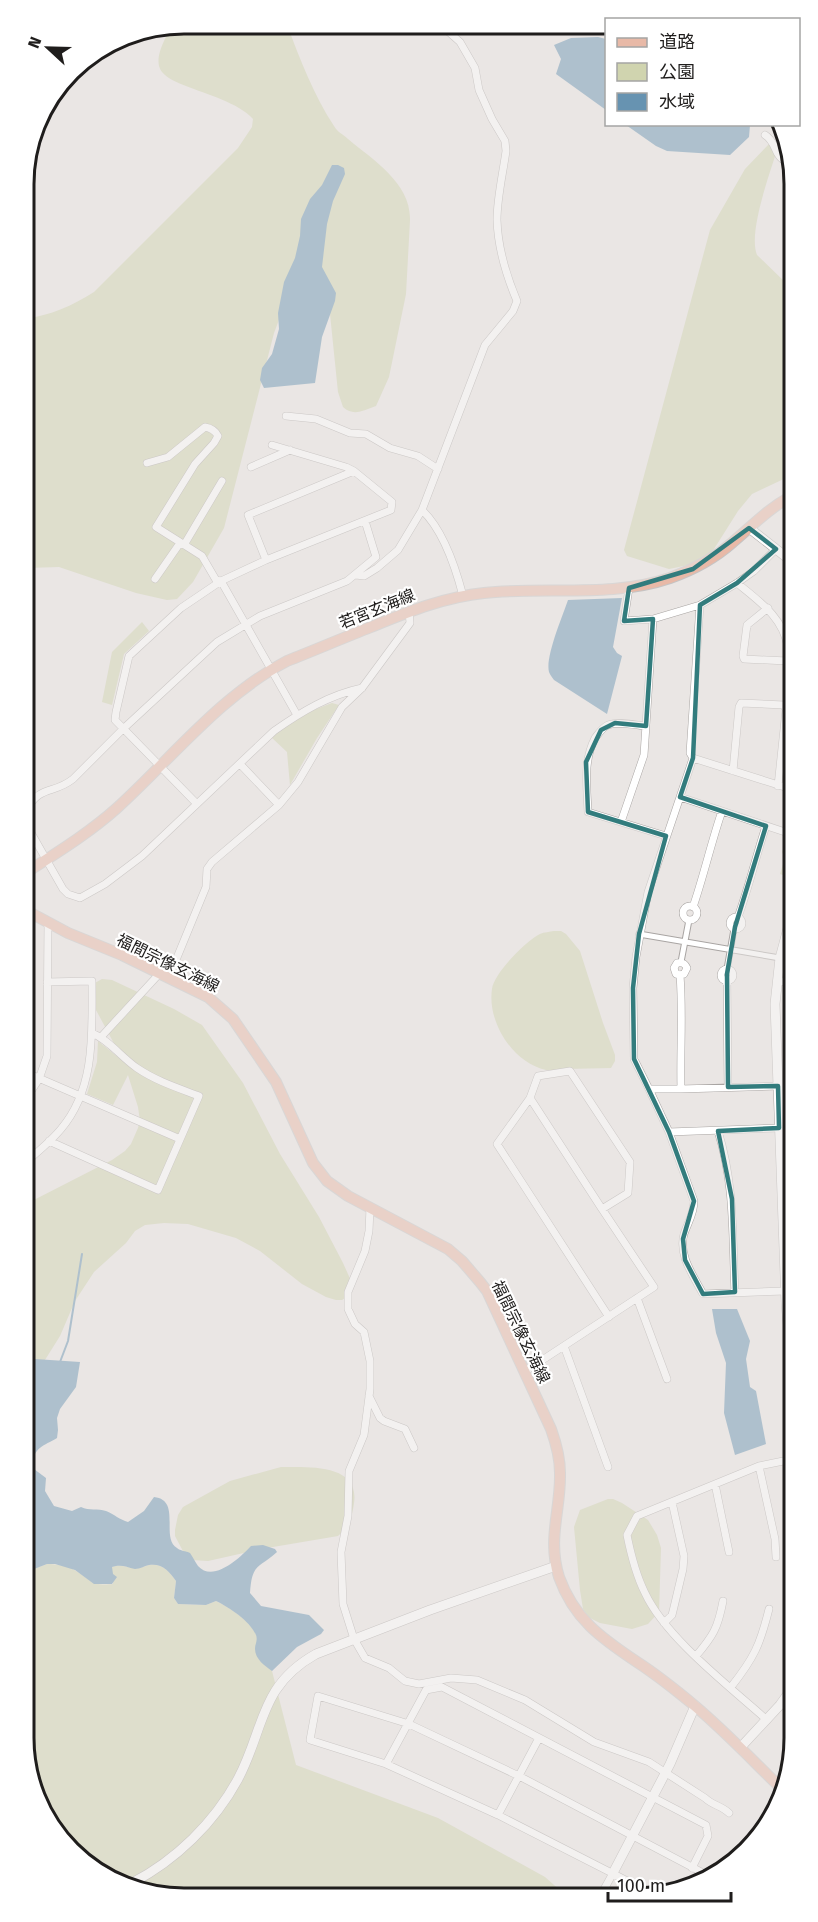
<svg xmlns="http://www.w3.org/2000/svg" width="818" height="1922" viewBox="0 0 818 1922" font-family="'Fira Sans','Noto Sans JP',sans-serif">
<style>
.green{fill:#d0d4af}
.water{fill:#6793b1}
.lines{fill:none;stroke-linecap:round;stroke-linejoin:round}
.stream{stroke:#6793b1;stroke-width:2}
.pedestrian-casing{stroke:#a9a5a3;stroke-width:7}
.minor-casing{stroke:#a9a5a3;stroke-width:8}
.tertiary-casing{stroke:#a9a5a3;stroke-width:10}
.primary-casing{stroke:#c5c4c4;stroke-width:12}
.pedestrian{stroke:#fff;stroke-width:5}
.minor{stroke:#fff;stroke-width:7}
.tertiary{stroke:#fff;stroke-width:9}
.primary{stroke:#e8b9a7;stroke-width:10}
.marked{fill:none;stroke:#327c7d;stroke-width:4.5;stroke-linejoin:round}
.labels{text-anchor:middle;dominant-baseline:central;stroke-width:4.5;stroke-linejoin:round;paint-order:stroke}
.street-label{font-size:16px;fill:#1f1d1c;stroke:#fff}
.rim{fill:none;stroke:#1f1d1c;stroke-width:3}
</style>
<rect width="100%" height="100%" fill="#eae6e4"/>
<!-- green -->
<path class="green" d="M184 24 287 25C300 59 314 96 334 126 337 132 343 134 348 139 373 160 411 183 410 220L406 294 389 377 376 406C364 410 354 417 343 407L338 392 330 314 326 311 283 309 274 333 224 528 193 582 177 599 167 600 136 593 59 567 26 568 25 319C51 315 72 306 94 292L238 148 252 127 253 119C239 103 206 94 186 86 178 83 168 79 162 72 155 63 160 50 164 41 168 32 175 26 184 24Z
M770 143 776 153C769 176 748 233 757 255L789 286 790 476 752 494 738 511 714 549 703 562 669 569 627 556 624 550 710 230 745 169Z
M142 622 149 631 124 654 112 705 102 702 112 652Z
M332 703 339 705 317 738 290 785 287 752 271 737 303 714Z
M788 836 791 837V878L780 874 785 858 782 852Z
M554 931H561L566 934 580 951 603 1023 615 1055V1061L611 1068C596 1068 580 1069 565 1069 559 1070 552 1071 546 1070 513 1063 487 1022 492 989 494 973 526 941 540 934 544 932 550 932 554 931Z
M102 979 112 980 174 1009 202 1025 243 1083 280 1154 319 1217 343 1263 352 1283 348 1296 342 1300H336L326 1297 302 1284 260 1251 236 1238 188 1224 164 1223 145 1225 135 1231 126 1243 94 1272 75 1301 60 1336 28 1387V1203L112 1160 125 1151 131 1144 138 1128 140 1121 138 1107 128 1075 113 1105 87 1094 97 1062 98 1041 124 1062 89 997 93 984Z
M281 1467C307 1467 360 1463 354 1503 352 1518 349 1526 338 1536L261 1549 208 1561 192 1560 184 1553 175 1536V1530L178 1515 183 1507 230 1481Z
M608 1499H613L622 1503 648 1520 657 1535 661 1548 659 1612 648 1624 632 1629 600 1623 588 1617 583 1609 580 1590 574 1527 580 1510Z
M47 1564C56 1564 69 1566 76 1571 93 1581 91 1586 113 1584L111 1567C120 1564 126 1567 135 1568 140 1569 144 1566 149 1565 162 1563 169 1571 176 1581L174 1598 178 1604 206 1605 216 1601C230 1608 248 1619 256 1634 259 1641 257 1651 258 1658L272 1671 296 1765 438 1818 545 1877 563 1893 153 1895 71 1851 29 1779V1571Z"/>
<!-- water -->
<path class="water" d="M598 37 606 39V110L556 74 561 59 554 45 571 38Z
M626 125H750L749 137 730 155 667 151 656 146Z
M332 165H338L344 168 345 174 333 201 327 224 322 267 336 293 335 301 322 337 315 383 264 388 260 380 262 368 272 354 279 329 278 313 284 282 295 258 300 236 301 219 310 199 322 185Z
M622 598 613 647 617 653 622 656 607 714 554 680C552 677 550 675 549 672 545 657 563 615 568 600Z
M712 1309H737L750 1341 746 1359 750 1387 756 1391 766 1444 735 1455 724 1413 726 1363 716 1333Z
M35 1359 80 1362 76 1387 60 1409 57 1418 58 1430 57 1438C42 1447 31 1448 34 1469L46 1478 45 1491 54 1506 72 1511 81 1507C89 1511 98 1508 106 1511 114 1514 120 1520 128 1522L144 1511 154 1497C182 1500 160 1538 177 1548 180 1551 186 1551 190 1553 193 1557 195 1562 198 1566 213 1583 240 1558 251 1546L263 1545 275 1549 277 1552C258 1569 252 1563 250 1593L261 1606 309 1615 324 1630 321 1634 297 1647 272 1671C265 1666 255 1659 255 1649 255 1643 258 1641 256 1635 249 1620 230 1608 216 1601L206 1605 178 1604 174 1598 176 1581C169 1571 162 1563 149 1565 144 1566 140 1569 135 1569 126 1567 121 1564 112 1567L113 1574 117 1577 112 1584H94L75 1570 55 1564H47L29 1571 28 1394Z"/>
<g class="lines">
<!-- stream -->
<path class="stream" d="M60 1362 68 1341 82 1254"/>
<!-- pedestrian casing -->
<g class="pedestrian-casing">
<path id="pedestrian" d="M639 934 780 958
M681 962 689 920
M727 969 734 929
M785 1109 792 1108"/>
</g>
<!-- minor casing -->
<g class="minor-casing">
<path id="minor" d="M765 135C778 143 772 156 789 163
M286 416 316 419 350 433 366 434 390 448 418 456 438 469
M272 445 346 467 354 471
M147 463 168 457 205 427C211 428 215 430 218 436L214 443 195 464 156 527 202 556 216 580 221 581 297 715
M251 467 290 450
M422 510C443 530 456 569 463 596
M184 545 222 481
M776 549 754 571 737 583 700 605 690 753 693 758 791 789
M356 575 364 576 377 568 398 550 422 510 485 345 513 311 517 301C506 275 498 249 497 220 497 198 503 173 506 151L505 141 492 119 479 90 475 68 460 42 442 26
M155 579 180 543
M737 583C759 601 784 618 788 648 789 654 790 656 787 661L744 659 743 656 747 625 768 608
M629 588 624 621 653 619
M645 726C635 725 618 721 608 725 602 728 599 733 595 738 583 761 587 786 588 812L666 836
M693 758 680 797 791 834
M240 764 279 805
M733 771 739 707 741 703 784 705 786 710 778 786
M680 797 648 892 636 957 633 988 634 1059 649 1089H681C680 1051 683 1013 680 975L676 974 674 968 677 963C682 962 685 963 687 968L684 974 680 975
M197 804 115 720 116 712 129 656 181 608 221 581 266 560 391 510 392 502 354 471 248 515 266 560
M26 811C40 784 53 795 73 779L123 729 217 642 260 616 347 581 376 557 365 521
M621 822 644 755 653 619 700 605
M26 824 63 889 68 894 80 898 105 884 142 856 274 731C301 712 329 695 362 688
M683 913a7 7 0 1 1 14 0a7 7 0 1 1-14 0Z
M693 907C704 875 711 843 722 811
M730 923a6 6 0 1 1 12 0a6 6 0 1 1-12 0Z
M738 917C749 887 756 856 766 826
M721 975a6 6 0 1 1 12 0a6 6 0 1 1-12 0Z
M169 977 206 887 207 869 212 862 279 805 298 782 342 707 362 688 410 623 409 611
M777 981 791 983
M727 982 728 1087
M101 1037 160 973
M27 1073 180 1139
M649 1089 669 1132 779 1128
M681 1089 778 1086
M27 1097 39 1079 47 1056 48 922
M530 1098 602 1209 628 1193 630 1162 570 1071 538 1076 530 1098 497 1144 609 1317
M718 1131C735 1185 732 1236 735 1292
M669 1132 694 1201C694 1214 688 1222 684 1234 678 1255 693 1275 703 1294L785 1291
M49 1141 158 1190 199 1096C178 1088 156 1081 137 1068 121 1057 109 1040 92 1033
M27 1161C39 1151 51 1141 61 1129 96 1088 92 1031 92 981L47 982
M370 1208 369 1231 365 1251 348 1292V1309L355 1324 364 1332 370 1361V1389L364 1435 349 1471 348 1516 341 1552 343 1604 354 1639 365 1658 389 1668 405 1681 419 1684 451 1678 477 1680 525 1700 594 1742 649 1762 705 1798C712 1805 722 1806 729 1813
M637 1298 667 1379
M564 1346 608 1467
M524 1372 654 1287 602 1209
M369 1396 380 1418 384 1421 405 1429 414 1448
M759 1466 775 1539 776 1557
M715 1484 729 1552
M664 1623 672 1615 674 1607 683 1569 684 1556 672 1502
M696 1656C713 1636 718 1628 723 1601
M731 1687C754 1658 760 1645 769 1609
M767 1720C729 1686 666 1638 645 1593 636 1575 631 1555 627 1535L637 1516 759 1466 793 1459
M386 1764 426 1690 442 1687 706 1825 708 1836 692 1868
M498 1815 539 1738
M602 1893 613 1873
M651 1893 498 1815 386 1764 310 1740 318 1696 409 1724 519 1776 705 1874"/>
</g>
<!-- tertiary casing -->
<g class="tertiary-casing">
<path id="tertiary" d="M749 528 790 560
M791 917 780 958 775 1004 786 1303 793 1379
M740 1748 780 1705 793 1687
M613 1873 670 1764 695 1706
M132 1883C176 1860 214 1823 238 1779 265 1728 259 1686 316 1654L430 1610 556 1566"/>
</g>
<!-- primary casing -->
<g class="primary-casing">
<path id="primary" d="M27 872C58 852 89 833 117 808 171 759 221 695 287 661 315 650 343 638 371 627 408 612 444 597 484 593 545 586 612 598 670 578 693 570 715 558 733 542 752 526 768 509 790 497
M27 911 68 933 122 955 208 997 233 1019 276 1082 313 1163 327 1181 348 1196 448 1249 462 1261 480 1282 487 1291 551 1429C556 1443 560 1458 560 1473 561 1510 547 1538 559 1577 574 1619 601 1638 637 1662 657 1675 677 1691 695 1706 726 1732 755 1763 784 1791"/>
</g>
<!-- pedestrian -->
<use href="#pedestrian" class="pedestrian"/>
<!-- minor -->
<use href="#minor" class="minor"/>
<!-- tertiary -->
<use href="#tertiary" class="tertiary"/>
<!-- primary -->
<use href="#primary" class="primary"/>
</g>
<!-- marked area -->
<path d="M0 0H818V1922H0ZM749 528 776 549 737 583 700 605 693 758 680 797 766 826 735 927 727 974 728 1087 778 1086 779 1128 718 1131 732 1199 735 1292 703 1294 685 1260 683 1239 694 1201 669 1132 634 1059 633 988 639 934 666 836 588 812 586 762 601 730 615 723 646 726 653 619 624 621 629 588 693 569Z" fill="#eae6e4" fill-opacity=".55" fill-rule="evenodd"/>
<path class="marked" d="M749 528 776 549 737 583 700 605 693 758 680 797 766 826 735 927 727 974 728 1087 778 1086 779 1128 718 1131 732 1199 735 1292 703 1294 685 1260 683 1239 694 1201 669 1132 634 1059 633 988 639 934 666 836 588 812 586 762 601 730 615 723 646 726 653 619 624 621 629 588 693 569Z"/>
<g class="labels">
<!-- street labels -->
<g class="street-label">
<text transform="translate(377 609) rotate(-22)">若宮玄海線</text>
<text transform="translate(168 963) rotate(26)">福間宗像玄海線</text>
<text transform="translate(521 1332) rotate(64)">福間宗像玄海線</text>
</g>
</g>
<!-- crop -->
<path d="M0 0H818V1922H0ZM184 34H634A150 150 0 0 1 784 184V1738A150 150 0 0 1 634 1888H184A150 150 0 0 1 34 1738V184A150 150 0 0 1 184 34Z" fill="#fff" fill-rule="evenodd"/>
<path class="rim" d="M184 34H634A150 150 0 0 1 784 184V1738A150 150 0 0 1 634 1888H184A150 150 0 0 1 34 1738V184A150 150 0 0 1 184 34Z"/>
<!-- legend -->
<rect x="605" y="18" width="195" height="108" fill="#ffffff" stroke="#a5a5a4" stroke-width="1.5"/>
<rect x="617" y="38" width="30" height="9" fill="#e8b9a7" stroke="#a5a5a4" stroke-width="1.5"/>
<text x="659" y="48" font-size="18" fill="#1f1d1c">道路</text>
<rect x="617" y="63" width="30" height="18" fill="#d0d4af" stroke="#a5a5a4" stroke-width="1.5"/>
<text x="659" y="78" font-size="18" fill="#1f1d1c">公園</text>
<rect x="617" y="93" width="30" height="18" fill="#6793b1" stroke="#a5a5a4" stroke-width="1.5"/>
<text x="659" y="108" font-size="18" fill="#1f1d1c">水域</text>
<!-- north arrow -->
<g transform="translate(48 48) rotate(292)" stroke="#ffffff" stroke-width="4.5" paint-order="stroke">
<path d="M0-4.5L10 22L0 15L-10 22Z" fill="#1f1d1c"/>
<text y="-9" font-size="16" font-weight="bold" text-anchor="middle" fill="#1f1d1c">N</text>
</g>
<!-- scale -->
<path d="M608 1892v9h123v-9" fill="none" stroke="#1f1d1c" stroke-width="3"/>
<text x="617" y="1892" font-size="18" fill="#1f1d1c" stroke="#ffffff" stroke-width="4.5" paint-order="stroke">100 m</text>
</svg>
